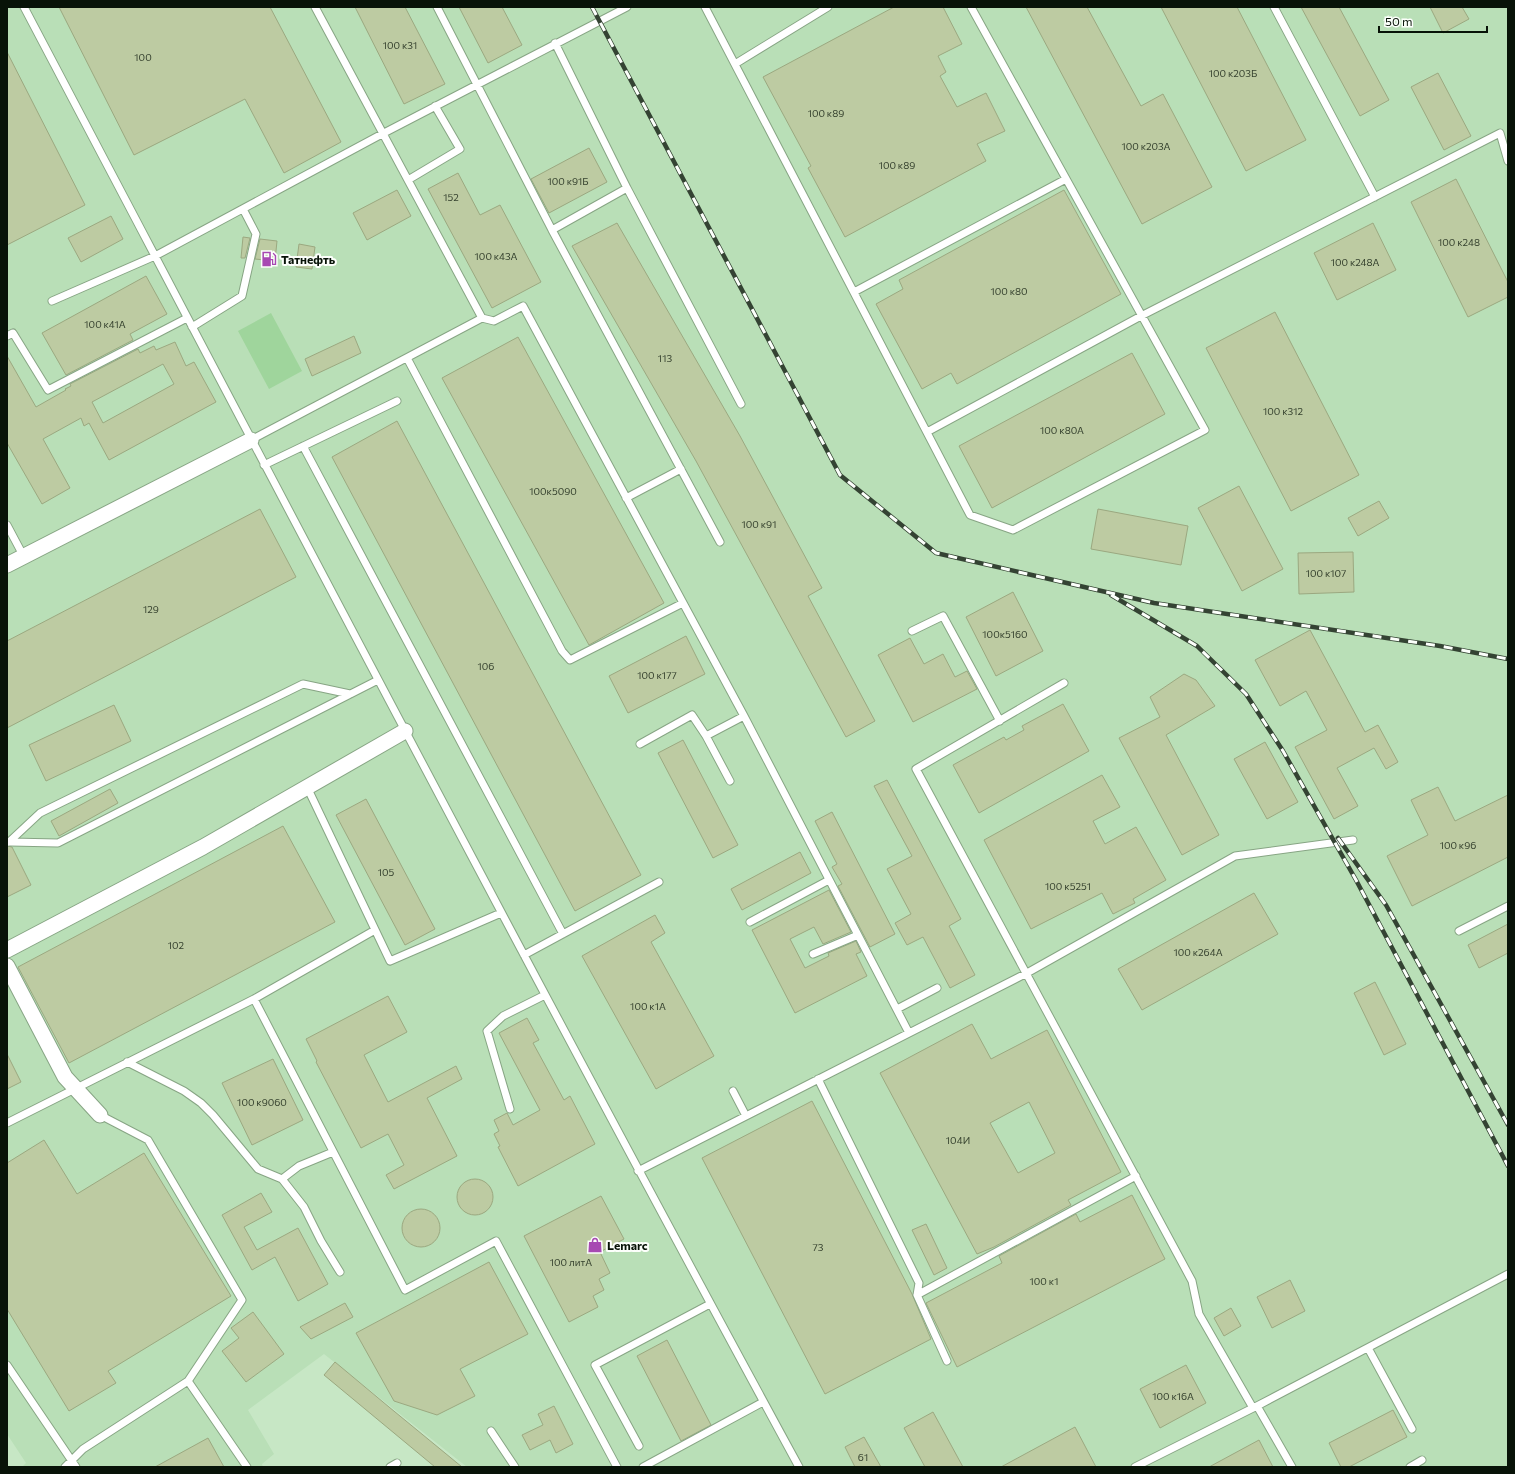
<svg xmlns="http://www.w3.org/2000/svg" width="1515" height="1474" viewBox="0 0 1515 1474" font-family="Commissioner,sans-serif">
<style>
.built{fill:#b9dfb7}
.pitch{fill:#9fd59c}
.building{fill:#bdcba2;stroke:#9ba880;fill-rule:evenodd}
.lines{fill:none;stroke-linecap:round;stroke-linejoin:round}
.service-casing{stroke:#87a584;stroke-width:9}
.minor-casing{stroke:#87a584;stroke-width:17}
.service{stroke:#fff;stroke-width:7}
.minor{stroke:#fff;stroke-width:15}
.rail-casing{stroke:#344333;stroke-width:4.5}
.rail{stroke:#fcfffb;stroke-width:3;stroke-dasharray:9;stroke-linecap:butt}
.labels{text-anchor:middle;dominant-baseline:central;stroke-width:4;stroke-linejoin:round;paint-order:stroke}
.number-label{font-size:10px;fill:#35412e}
.poi-label{font-size:12px;font-weight:bold;fill:#081308;stroke:#fcfffb;text-anchor:start}
</style>
<rect width="100%" height="100%" fill="#c7e7c5"/>
<!-- built -->
<path class="built" d="M7 7H1508V1467H467L324 1354 248 1410 274 1454 262 1464 263 1467H22L26 1463 7 1434Z"/>
<!-- pitch -->
<path class="pitch" d="M271 313 302 371 269 389 238 331Z"/>
<!-- building -->
<path class="building" d="M59 7H270L341 142 284 173 245 99 134 155Z
M355 7H405L445 84 404 104Z
M459 7H502L522 45 488 63Z
M894 7H943L962 44 938 56 946 72 940 76 957 107 986 93 1005 131 977 144 986 161 845 237 808 168 811 166 763 77Z
M1026 7H1087L1141 106 1163 94 1212 187 1142 224Z
M1161 7H1237L1306 140 1246 171Z
M1301 7H1339L1389 100 1360 116Z
M1430 7H1462L1469 19 1443 33Z
M7 52 85 205 7 245Z
M1438 73 1471 136 1444 150 1411 87Z
M589 148 607 182 549 213 531 179Z
M458 173 480 215 500 205 541 282 492 308 428 189Z
M1456 179 1508 282V297L1468 317 1411 202Z
M397 190 411 216 367 240 353 213Z
M1064 190 1121 294 957 384 951 373 922 389 876 304 903 289 899 280Z
M111 216 123 239 81 262 68 238Z
M617 223 740 436 822 588 808 596 875 721 846 737 696 461 572 246Z
M1373 223 1396 270 1337 300 1314 253Z
M243 237 250 238 245 258H241Z
M260 239 277 241 275 261 255 259Z
M299 244 315 247 312 269 296 267Z
M146 276 167 314 130 334 133 340 66 375 42 333Z
M1275 312 1359 475 1291 511 1206 348Z
M354 336 361 353 312 376 305 359Z
M518 337 664 603 589 645 442 378Z
M175 342 186 366 194 362 216 402 109 460 89 423 84 426 81 418 43 439 70 488 42 504 7 443V356L36 407 66 390 65 389 71 386 70 384 138 349 140 353 154 346 156 350ZM163 364 174 384 103 423 92 402Z
M1132 353 1165 414 992 508 959 446Z
M397 421 641 875 575 911 332 457Z
M1239 486 1283 569 1242 591 1198 508Z
M1379 501 1389 518 1358 536 1348 518Z
M260 509 296 577 7 728V641Z
M1098 509 1188 526 1181 565 1091 549Z
M1353 552 1354 592 1299 594 1298 553Z
M1013 592 1043 651 996 676 966 617Z
M1310 630 1365 732 1378 725 1398 762 1386 769 1374 748 1337 768 1358 806 1334 819 1295 747 1327 730 1306 691 1280 706 1255 660Z
M686 636 705 674 628 713 609 676Z
M910 638 924 664 943 654 955 677 967 671 977 689 913 722 878 655Z
M1184 674 1196 680 1215 706 1166 735 1219 835 1182 855 1119 738 1160 717 1150 697Z
M1063 704 1089 751 979 813 953 765 1004 737 1006 740 1024 730 1022 726Z
M114 705 131 741 46 781 29 745Z
M683 740 738 845 713 858 658 753Z
M1265 742 1298 802 1267 819 1234 759Z
M1102 775 1120 807 1093 821 1105 844 1136 827 1166 880 1133 899 1135 903 1113 914 1102 893 1031 929 984 840Z
M887 780 961 919 949 926 975 975 950 988 923 937 907 945 895 923 911 914 887 869 912 856 874 786Z
M1438 787 1455 821 1508 795V857L1412 906 1387 856 1428 835 1411 800Z
M110 789 118 803 59 836 51 821Z
M366 799 435 929 405 945 336 815Z
M832 812 895 934 870 947 838 886 842 884 832 867 837 864 815 821Z
M283 826 335 922 69 1063 18 967Z
M7 846 12 847 31 885 7 897Z
M800 852 811 873 742 910 731 889Z
M829 890 851 932 823 944 814 927 790 939 805 968 829 956 828 953 856 941 861 952 856 954 867 976 795 1013 752 930Z
M1254 893 1278 934 1142 1010 1118 969Z
M655 915 665 933 651 942 714 1056 656 1089 582 956Z
M1508 924V953L1479 968 1468 945Z
M1375 982 1406 1044 1384 1055 1354 993Z
M388 996 407 1032 364 1055 388 1102 456 1066 462 1079 427 1098 457 1156 394 1189 386 1175 404 1165 388 1134 361 1148 316 1062 317 1061 306 1039Z
M527 1018 539 1040 533 1043 564 1100 570 1096 595 1144 518 1186 498 1147 500 1146 494 1134 499 1131 494 1120 507 1113 513 1125 540 1110 499 1033Z
M972 1024 991 1059 1047 1030 1121 1172 1068 1200 1071 1205 994 1247 977 1254 880 1073ZM1029 1102 1055 1153 1018 1173 990 1123Z
M7 1054 21 1082 7 1089Z
M273 1059 303 1120 252 1145 222 1083Z
M812 1101 912 1294 931 1339 825 1394 702 1158Z
M44 1140 77 1194 144 1153 231 1296 108 1371 116 1383 69 1411 7 1309V1163Z
M457 1197a18 18 0 1 1 36 0a18 18 0 1 1-36 0Z
M261 1193 272 1212 244 1227 257 1250 298 1228 328 1284 298 1301 275 1257 252 1270 222 1215Z
M1132 1195 1165 1259 957 1367 926 1303 1002 1263 999 1256 1076 1214 1080 1222Z
M601 1196 624 1239 600 1252 610 1273 599 1279 604 1290 593 1296 598 1307 569 1322 524 1236Z
M402 1228a19 19 0 1 1 38 0a19 19 0 1 1-38 0Z
M926 1224 947 1268 934 1275 912 1230Z
M489 1262 528 1334 460 1369 475 1396 437 1415 394 1401 356 1333Z
M1290 1280 1305 1311 1272 1328 1257 1297Z
M345 1303 353 1317 311 1339 300 1327Z
M1231 1308 1241 1326 1224 1336 1214 1318Z
M253 1312 284 1354 246 1382 222 1351 239 1338 231 1328Z
M667 1340 711 1425 681 1441 637 1356Z
M335 1362 389 1407 462 1467H435L324 1375Z
M1186 1365 1206 1403 1160 1428 1140 1389Z
M554 1406 573 1444 556 1453 550 1440 530 1450 522 1435 543 1425 538 1414Z
M1393 1410 1407 1437 1349 1467H1341L1329 1443Z
M933 1412 963 1467H925L904 1428Z
M1075 1427 1096 1467H1001Z
M864 1437 881 1467H855L845 1447Z
M208 1438 224 1467H155Z
M1259 1440 1273 1467H1209Z"/>
<g class="lines">
<!-- service casing -->
<g class="service-casing">
<path id="service" d="M24 7C281 495 536 983 799 1467
M437 7 552 230 627 188 555 43
M705 7 970 515 1013 530 1205 430 971 7
M1274 7 1375 197
M735 64 828 7
M408 180 460 149 435 106
M627 188 741 404
M552 230 720 542
M854 292 1066 179
M52 301 155 256 382 134 627 7
M482 318 494 321 523 306 744 716 909 1033
M192 327 242 296 256 234 243 209
M7 336 13 333 48 390 187 318
M407 358 562 651 570 660 683 603
M927 432 1141 316 1500 133 1508 161
M251 440 482 318 315 7
M303 446 563 934
M264 465 397 401
M626 498 681 469
M7 525 24 557
M912 631 943 616 1000 721
M1064 683 916 769 1192 1281 1199 1314 1253 1408
M706 736 744 716
M640 744 692 715 706 736 730 781
M307 787 390 961 501 913
M9 842 40 813 303 684 350 694
M10 842 58 843 378 680
M750 922 829 880
M1459 931 1508 906
M813 954 858 935
M524 955 659 882
M254 999 405 1290 496 1241 617 1467
M897 1009 937 988
M127 1062 184 1091 201 1103 213 1115 258 1169 282 1179 304 1207 321 1241 340 1272
M818 1079 919 1283 917 1295 947 1361
M733 1091 746 1116
M510 1109 487 1031 503 1016 545 995
M100 1115 148 1140 242 1300 188 1381
M7 1123 254 999 375 930
M638 1171 1027 973 1235 856 1353 840
M282 1179 299 1166 333 1152
M917 1295 1136 1176
M1368 1348 1412 1429
M7 1365 76 1467
M1257 1406 1292 1467
M491 1431 515 1467
M639 1446 595 1365 710 1304
M65 1467 83 1449 188 1381 247 1467
M390 1467 397 1463
M643 1467 763 1402
M1135 1467 1257 1406 1508 1274
M1410 1467 1422 1460"/>
</g>
<!-- minor casing -->
<g class="minor-casing">
<path id="minor" d="M7 565 251 440
M7 950 203 847 405 731
M7 966 65 1077 100 1115"/>
</g>
<!-- service -->
<use href="#service" class="service"/>
<!-- minor -->
<use href="#minor" class="minor"/>
<!-- rail casing -->
<g class="rail-casing">
<path id="rail" d="M592 7 840 475 936 553 1154 603 1440 646 1508 659
M1111 595 1197 646 1246 694 1283 751 1356 880 1508 1166
M1338 838 1386 905 1508 1125"/>
</g>
<!-- rail -->
<use href="#rail" class="rail"/>
</g>
<!-- icons -->
<defs>
<g id="fuel-bare" transform="scale(1.2)"><path d="M-5.5-6h7V0h2V4h1.3V-2.5L3-4.5l.8-.8L6-3V5H2.5V1h-1V6h-7ZM-4.2-4.7v3.2H.2V-4.7Z" fill="#a749b2" stroke="#fcfffb" stroke-width="2.5" paint-order="stroke"/></g>
<g id="shop-bare" transform="scale(1.2)"><path d="M-5-2.5h2.3a2.7 3.5 0 0 1 5.4 0H5L5.5 6h-11ZM-1.5-2.5h3a1.5 2.3 0 0 0-3 0Z" fill="#a749b2" stroke="#fcfffb" stroke-width="2.5" paint-order="stroke"/></g>
</defs>
<g fill-rule="evenodd">
<use href="#fuel-bare" x="269" y="259"/>
<use href="#shop-bare" x="595" y="1245"/>
</g>
<g class="labels">
<!-- number labels -->
<g class="number-label">
<text x="400" y="45">100 к31</text>
<text x="143" y="57">100</text>
<text x="1233" y="73">100 к203Б</text>
<text x="826" y="113">100 к89</text>
<text x="1146" y="146">100 к203А</text>
<text x="897" y="165">100 к89</text>
<text x="568" y="181">100 к91Б</text>
<text x="451" y="197">152</text>
<text x="1459" y="242">100 к248</text>
<text x="496" y="256">100 к43А</text>
<text x="1355" y="262">100 к248А</text>
<text x="1009" y="291">100 к80</text>
<text x="105" y="324">100 к41А</text>
<text x="665" y="358">113</text>
<text x="1283" y="411">100 к312</text>
<text x="1062" y="430">100 к80А</text>
<text x="553" y="491">100к5090</text>
<text x="759" y="524">100 к91</text>
<text x="1326" y="573">100 к107</text>
<text x="151" y="609">129</text>
<text x="1005" y="634">100к5160</text>
<text x="486" y="666">106</text>
<text x="657" y="675">100 к177</text>
<text x="1458" y="845">100 к96</text>
<text x="386" y="872">105</text>
<text x="1068" y="886">100 к5251</text>
<text x="176" y="945">102</text>
<text x="1198" y="952">100 к264А</text>
<text x="648" y="1006">100 к1А</text>
<text x="262" y="1102">100 к9060</text>
<text x="958" y="1140">104И</text>
<text x="818" y="1247">73</text>
<text x="571" y="1262">100 литА</text>
<text x="1044" y="1281">100 к1</text>
<text x="1173" y="1396">100 к16А</text>
<text x="863" y="1457">61</text>
</g>
<!-- poi labels -->
<g class="poi-label">
<text x="281" y="259">Татнефть</text>
<text x="607" y="1245">Lemarc</text>
</g>
</g>
<!-- border -->
<rect width="1515" height="1474" fill="none" stroke="#081308" stroke-width="16"/>
<!-- scale -->
<path d="M1379 26v6h108v-6" fill="none" stroke="#081308" stroke-width="2"/>
<text x="1385" y="26" font-size="12" fill="#081308" stroke="#fcfffb" stroke-width="3" paint-order="stroke">50 m</text>
</svg>
